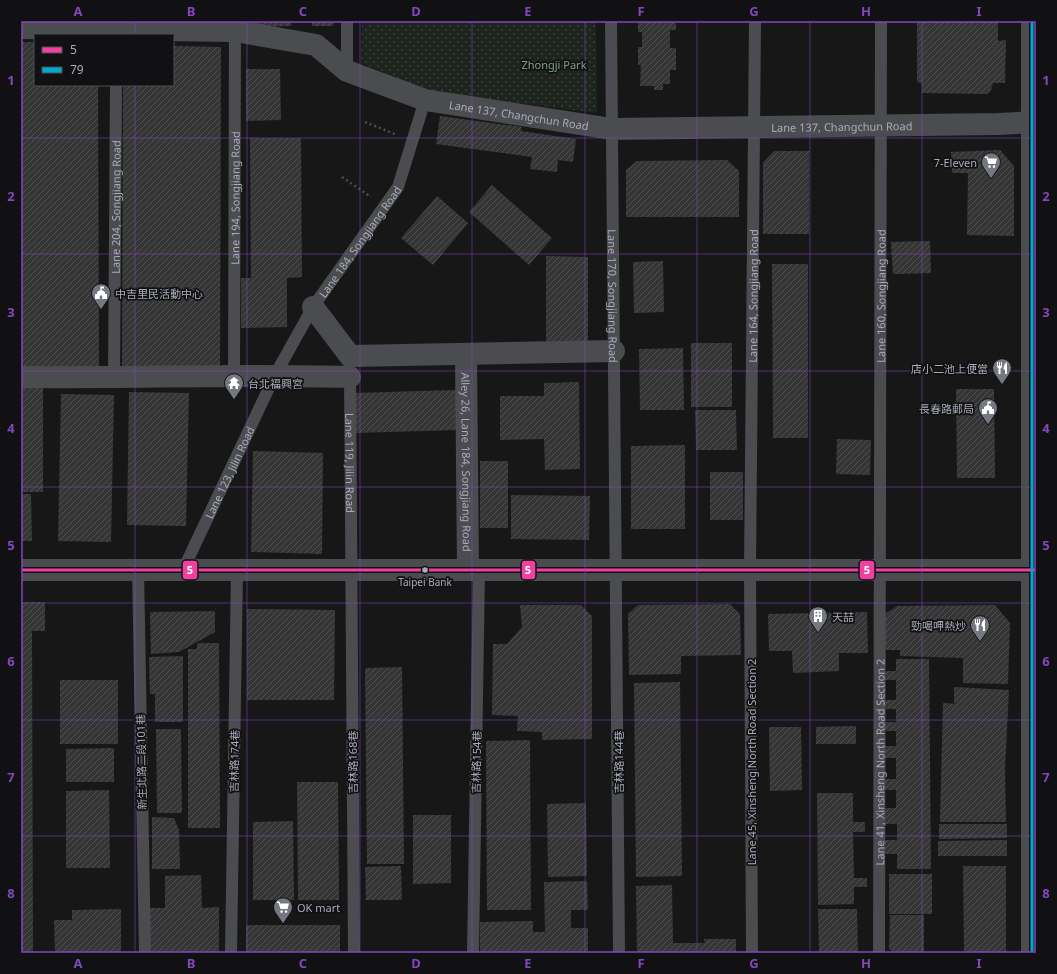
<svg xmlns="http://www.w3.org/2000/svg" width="1057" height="974" viewBox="0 0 1057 974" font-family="'Noto Sans','Noto Sans TC',sans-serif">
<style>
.grass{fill:url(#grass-dots)}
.building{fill:url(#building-hatch)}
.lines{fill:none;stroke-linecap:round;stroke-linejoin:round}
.path{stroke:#4d4e52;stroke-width:2.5;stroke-dasharray:2 3;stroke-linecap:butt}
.service{stroke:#4b4c50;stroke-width:12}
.minor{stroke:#4b4c50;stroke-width:22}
.tertiary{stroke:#4b4c50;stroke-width:22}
.bus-1-casing{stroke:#111113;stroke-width:6}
.bus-2-casing{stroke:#111113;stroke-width:6}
.bus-1{stroke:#f240a1;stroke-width:3}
.bus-2{stroke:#00a9ce;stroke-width:3}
.grid{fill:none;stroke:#8446be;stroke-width:1;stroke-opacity:0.55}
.bus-dot{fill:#a8adb8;stroke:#111113;stroke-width:1.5}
.labels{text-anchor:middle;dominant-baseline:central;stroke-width:3.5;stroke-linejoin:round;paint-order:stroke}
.bus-label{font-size:10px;fill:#a8adb8;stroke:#111113}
.park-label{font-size:11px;fill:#7fa381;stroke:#111113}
.street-label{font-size:11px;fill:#a8adb8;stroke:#111113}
.poi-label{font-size:11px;fill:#a8adb8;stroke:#111113;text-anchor:end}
.line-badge{stroke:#111113;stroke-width:1.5}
.badge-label{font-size:11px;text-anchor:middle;font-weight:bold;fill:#fff}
.neatline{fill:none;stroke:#8446be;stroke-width:1.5}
.grid-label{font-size:13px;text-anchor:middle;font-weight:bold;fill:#8446be}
</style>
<defs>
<pattern id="grass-dots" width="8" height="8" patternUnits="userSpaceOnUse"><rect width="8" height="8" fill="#1d241e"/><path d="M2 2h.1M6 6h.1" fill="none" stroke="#3b413d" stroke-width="1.8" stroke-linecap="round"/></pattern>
<pattern id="building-hatch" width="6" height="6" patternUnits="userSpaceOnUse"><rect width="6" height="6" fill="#353536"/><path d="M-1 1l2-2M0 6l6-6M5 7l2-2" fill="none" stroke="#4f5051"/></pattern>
</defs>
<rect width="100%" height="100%" fill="#171717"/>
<!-- grass -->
<path class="grass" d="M362 21H596L597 113 428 91 361 63Z"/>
<!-- building -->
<path class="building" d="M249 21H291V26L249 27Z
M312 21H336L332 26H312Z
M638 21H676V30H670V48H676V70H670V84H663V90H654V86H640L641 65H638V47H642V32H638Z
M917 21H998V41L1006 40 1005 83H993L991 90 987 94 922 93V83L917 82Z
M21 42H35V85H98L99 370H21Z
M173 46 221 47 220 369 122 368 123 85H173Z
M246 69H280L281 120 246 121Z
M440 116 522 127 521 131 576 139 573 162 558 160 557 172 530 169 532 157 436 144Z
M250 138H301L302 277 287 278V327L241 328V278H251Z
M1000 150 1014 166V236L967 235 968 173H952L951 152Z
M774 151H809V234H763V162Z
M727 160 739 171V217H626V170L637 161Z
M492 185 552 238 529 265 469 212Z
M437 196 468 223 433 265 401 238Z
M930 241 931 273 893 274 891 242Z
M546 256 588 257V347H546Z
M663 261 664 312 634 313 633 262Z
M772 264H808V438H773Z
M691 343H732V407H691Z
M683 348 684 410H640L639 349Z
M579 382 580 469 545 470 544 439 500 440V396H544V383Z
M21 385H43V492H21Z
M956 389H994L995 478H957Z
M457 390 458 430 354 433 353 393Z
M129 392 189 393 186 526 127 525Z
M61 394 114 395 111 542 58 541Z
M695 410H736L737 450H696Z
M837 439 871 440 870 475 836 474Z
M685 445V529H631V446Z
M253 451 323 453 322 554 251 552Z
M480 461H508V528H480Z
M710 472H743V520H710Z
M21 494H31L32 541H21Z
M511 495 590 496 589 540 511 539Z
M21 602H45V631H32L33 953H21Z
M730 604 740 614 741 655 681 656V674L629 675 628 614 638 605Z
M520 605H581L592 616V739L542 740V732L517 731 518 716 492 715 493 644H507L522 627Z
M995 605 1010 623 1008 684 963 683V658L900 656V650H885V614L897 606Z
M247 609 335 610 334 700H247Z
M215 611V632L179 652 151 654 150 612Z
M867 612 868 653H839V671L793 673 792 651H769L768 614Z
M197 643H219L220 828H188V649H197Z
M183 656V722H155V694H150L149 657Z
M896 659H929L931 869H897V854H884V840H897V824H884V808H896V790H885V779H896V758H885L884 746H896V731H883V722H896V709H885V700H896V680H885V671H896Z
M402 667 404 864H367L365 668Z
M60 680H118V744H60Z
M680 682 682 876 636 877 634 683Z
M954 687 1009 690 1005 769 1006 822H940L943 703 959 704 954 703Z
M856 726V744H816V727Z
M769 727H801L802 790 770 791Z
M156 729H181L182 813H157Z
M530 740 531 910H487L486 741Z
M114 748V782H66V749Z
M297 782H338L339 900H298Z
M109 790 110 868H66V791Z
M817 793H853V822H865V832H853L854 878H867V887H854V904L818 905Z
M586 803 587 876 548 877 547 804Z
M413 815H451V883L413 884Z
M152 817 174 818 179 830 180 869H152Z
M293 821 294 900H253V822Z
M939 824H1007V838L939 839Z
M1007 840V856H938V841Z
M401 866 402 900H366L365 867Z
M963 866H1006V953H964Z
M889 874H932V914H889Z
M201 875 202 908 219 907V953H147L146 908H165V876Z
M587 881 588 910H571V928H588V953H480V922L533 921V932H545L544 882Z
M672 885 673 943H705L704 939H736V953H637L636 886Z
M121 909V953H55L54 920H72V910Z
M818 909H857L858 953H819Z
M890 915H924V953H895L889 949Z
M246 925H340V953H246Z"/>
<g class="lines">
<!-- path -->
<path class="path" d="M365 122 397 135
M342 177 371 197"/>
<!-- service -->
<g class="service">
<path d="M347 21V71"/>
<path id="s1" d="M611 21 619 953"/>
<path id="s2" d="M350 372 354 953"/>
<path id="s3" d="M234 375 235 27"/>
<path id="s4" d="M114 378 116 85"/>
<path d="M138 570 145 953"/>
<path id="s5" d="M183 570 275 375 313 307 398 187 425 100"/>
<path d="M231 953 237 570"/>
<path d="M473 953 479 570"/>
<path id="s6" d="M752 953 750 570 755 21"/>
<path id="s7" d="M879 953 881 21"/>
</g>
<!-- minor -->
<g class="minor">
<path id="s8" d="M21 28 235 31 316 45 347 71 425 100 612 129 998 124 1036 122"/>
<path d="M313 307 350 356 614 351"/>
<path id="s9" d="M466 354 468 570"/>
<path d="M21 377C131 378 240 374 350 377"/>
</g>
<!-- tertiary -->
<path class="tertiary" d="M1032 21V953
M21 570H1036"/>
<!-- bus-1 casing -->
<g class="bus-1-casing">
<path id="bus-1" d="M21 570H1036"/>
</g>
<!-- bus-2 casing -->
<g class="bus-2-casing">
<path id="bus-2" d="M1032 21V953"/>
</g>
<!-- bus-1 -->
<use href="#bus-1" class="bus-1"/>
<!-- bus-2 -->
<use href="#bus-2" class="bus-2"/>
</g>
<!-- grid -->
<path class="grid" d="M135 21V35M247 21V953M360 21V953M472 21V953M585 21V953M697 21V953M810 21V953M922 21V953M135 85V953M21 138H1036M21 254H1036M21 371H1036M21 487H1036M21 603H1036M21 720H1036M21 836H1036"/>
<!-- icons -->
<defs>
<g id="supermarket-pin" transform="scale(1)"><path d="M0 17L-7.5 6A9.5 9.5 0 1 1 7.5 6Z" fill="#757880" stroke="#111113"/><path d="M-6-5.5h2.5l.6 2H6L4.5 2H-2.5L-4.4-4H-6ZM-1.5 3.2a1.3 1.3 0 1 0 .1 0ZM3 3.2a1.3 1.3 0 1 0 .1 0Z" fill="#fff"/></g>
<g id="civic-pin" transform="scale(1)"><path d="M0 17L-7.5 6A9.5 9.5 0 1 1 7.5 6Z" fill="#757880" stroke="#111113"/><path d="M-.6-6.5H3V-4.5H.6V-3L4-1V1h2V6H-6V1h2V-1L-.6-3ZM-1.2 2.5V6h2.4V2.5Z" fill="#fff"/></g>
<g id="restaurant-pin" transform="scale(1)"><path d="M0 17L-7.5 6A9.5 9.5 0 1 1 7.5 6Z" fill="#757880" stroke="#111113"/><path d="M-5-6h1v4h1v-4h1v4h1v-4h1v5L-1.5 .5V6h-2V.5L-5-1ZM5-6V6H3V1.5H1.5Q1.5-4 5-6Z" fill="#fff"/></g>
<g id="temple-pin" transform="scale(1)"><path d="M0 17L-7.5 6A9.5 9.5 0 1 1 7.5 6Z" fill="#757880" stroke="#111113"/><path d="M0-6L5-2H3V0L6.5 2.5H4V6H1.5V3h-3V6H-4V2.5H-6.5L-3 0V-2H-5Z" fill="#fff"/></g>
<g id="building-pin" transform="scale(1)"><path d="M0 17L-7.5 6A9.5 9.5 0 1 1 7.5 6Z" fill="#757880" stroke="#111113"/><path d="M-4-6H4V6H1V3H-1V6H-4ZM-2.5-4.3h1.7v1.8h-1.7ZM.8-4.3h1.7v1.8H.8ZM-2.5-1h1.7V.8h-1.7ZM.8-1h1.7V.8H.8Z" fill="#fff"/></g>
</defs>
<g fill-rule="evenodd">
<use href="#supermarket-pin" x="991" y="162"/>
<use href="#civic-pin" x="101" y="293"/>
<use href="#restaurant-pin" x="1002" y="368"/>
<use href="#temple-pin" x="234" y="383"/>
<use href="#civic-pin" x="988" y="408"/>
<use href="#building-pin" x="818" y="616"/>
<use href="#restaurant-pin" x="980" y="625"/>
<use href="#supermarket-pin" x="283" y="907"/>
</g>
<!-- markers -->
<circle class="bus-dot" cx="425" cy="570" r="3.5"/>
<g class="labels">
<!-- bus labels -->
<g class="bus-label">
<text x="425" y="582">Taipei Bank</text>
</g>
<!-- park labels -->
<g class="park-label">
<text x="554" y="64">Zhongji Park</text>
</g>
<!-- street labels -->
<g class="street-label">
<text stroke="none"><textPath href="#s8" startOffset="515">Lane 137, Changchun Road</textPath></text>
<text stroke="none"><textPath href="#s8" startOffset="839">Lane 137, Changchun Road</textPath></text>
<text stroke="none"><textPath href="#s3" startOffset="177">Lane 194, Songjiang Road</textPath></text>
<text stroke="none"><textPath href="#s4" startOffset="171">Lane 204, Songjiang Road</textPath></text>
<text stroke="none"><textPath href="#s5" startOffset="374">Lane 184, Songjiang Road</textPath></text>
<text stroke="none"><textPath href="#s1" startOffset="275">Lane 170, Songjiang Road</textPath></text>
<text stroke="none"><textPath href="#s6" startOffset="657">Lane 164, Songjiang Road</textPath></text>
<text stroke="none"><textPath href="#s7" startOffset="657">Lane 160, Songjiang Road</textPath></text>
<text stroke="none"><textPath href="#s9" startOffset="108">Alley 26, Lane 184, Songjiang Road</textPath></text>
<text stroke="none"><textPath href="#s2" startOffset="91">Lane 119, Jilin Road</textPath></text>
<text stroke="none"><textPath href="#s5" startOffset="108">Lane 123, Jilin Road</textPath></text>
<text transform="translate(234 761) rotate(-89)">吉林路174巷</text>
<text transform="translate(141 762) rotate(-91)">新生北路二段101巷</text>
<text transform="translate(352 762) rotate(-90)">吉林路168巷</text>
<text transform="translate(476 762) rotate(-89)">吉林路154巷</text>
<text transform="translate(618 762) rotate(-90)">吉林路144巷</text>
<text transform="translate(751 762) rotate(-90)">Lane 45, Xinsheng North Road Section 2</text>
<text stroke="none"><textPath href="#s7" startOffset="191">Lane 41, Xinsheng North Road Section 2</textPath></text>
</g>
<!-- poi labels -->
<g class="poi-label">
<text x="977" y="162">7-Eleven</text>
<text x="115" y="293" text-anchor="start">中吉里民活動中心</text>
<text x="988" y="368">店小二池上便當</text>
<text x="248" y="383" text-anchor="start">台北福興宮</text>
<text x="974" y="408">長春路郵局</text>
<text x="832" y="616" text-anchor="start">天喆</text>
<text x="966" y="625">勁喝呷熱炒</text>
<text x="297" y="907" text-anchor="start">OK mart</text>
</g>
</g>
<g class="line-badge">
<rect x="182" y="560" width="16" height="20" rx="4" fill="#f240a1"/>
<rect x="521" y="560" width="15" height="20" rx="4" fill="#f240a1"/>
<rect x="859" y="560" width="16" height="20" rx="4" fill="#f240a1"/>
</g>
<g class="badge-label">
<text x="190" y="574">5</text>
<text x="528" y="574">5</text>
<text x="867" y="574">5</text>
</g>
<!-- border -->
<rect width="1057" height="974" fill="none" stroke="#111113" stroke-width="44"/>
<!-- legend -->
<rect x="34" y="34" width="140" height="52" fill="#111113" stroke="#4d4f55"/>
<rect x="42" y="47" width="20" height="6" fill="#f240a1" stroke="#4d4f55"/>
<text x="70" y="54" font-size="12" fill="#a8adb8">5</text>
<rect x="42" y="67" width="20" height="6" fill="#00a9ce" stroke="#4d4f55"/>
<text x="70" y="74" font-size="12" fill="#a8adb8">79</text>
<rect x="22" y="22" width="1013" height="930" class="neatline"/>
<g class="grid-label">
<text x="78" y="16">A</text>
<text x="191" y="16">B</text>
<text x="303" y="16">C</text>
<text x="416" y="16">D</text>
<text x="528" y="16">E</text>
<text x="641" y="16">F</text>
<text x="754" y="16">G</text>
<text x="866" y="16">H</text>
<text x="979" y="16">I</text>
<text x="11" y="85">1</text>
<text x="1046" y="85">1</text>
<text x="11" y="201">2</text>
<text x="1046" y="201">2</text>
<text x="11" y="317">3</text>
<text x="1046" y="317">3</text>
<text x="11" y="433">4</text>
<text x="1046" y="433">4</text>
<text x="11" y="550">5</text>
<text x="1046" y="550">5</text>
<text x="11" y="666">6</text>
<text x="1046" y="666">6</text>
<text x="11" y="782">7</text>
<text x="1046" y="782">7</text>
<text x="11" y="898">8</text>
<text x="1046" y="898">8</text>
<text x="78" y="968">A</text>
<text x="191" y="968">B</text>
<text x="303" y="968">C</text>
<text x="416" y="968">D</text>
<text x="528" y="968">E</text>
<text x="641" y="968">F</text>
<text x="754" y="968">G</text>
<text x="866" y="968">H</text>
<text x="979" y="968">I</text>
</g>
</svg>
